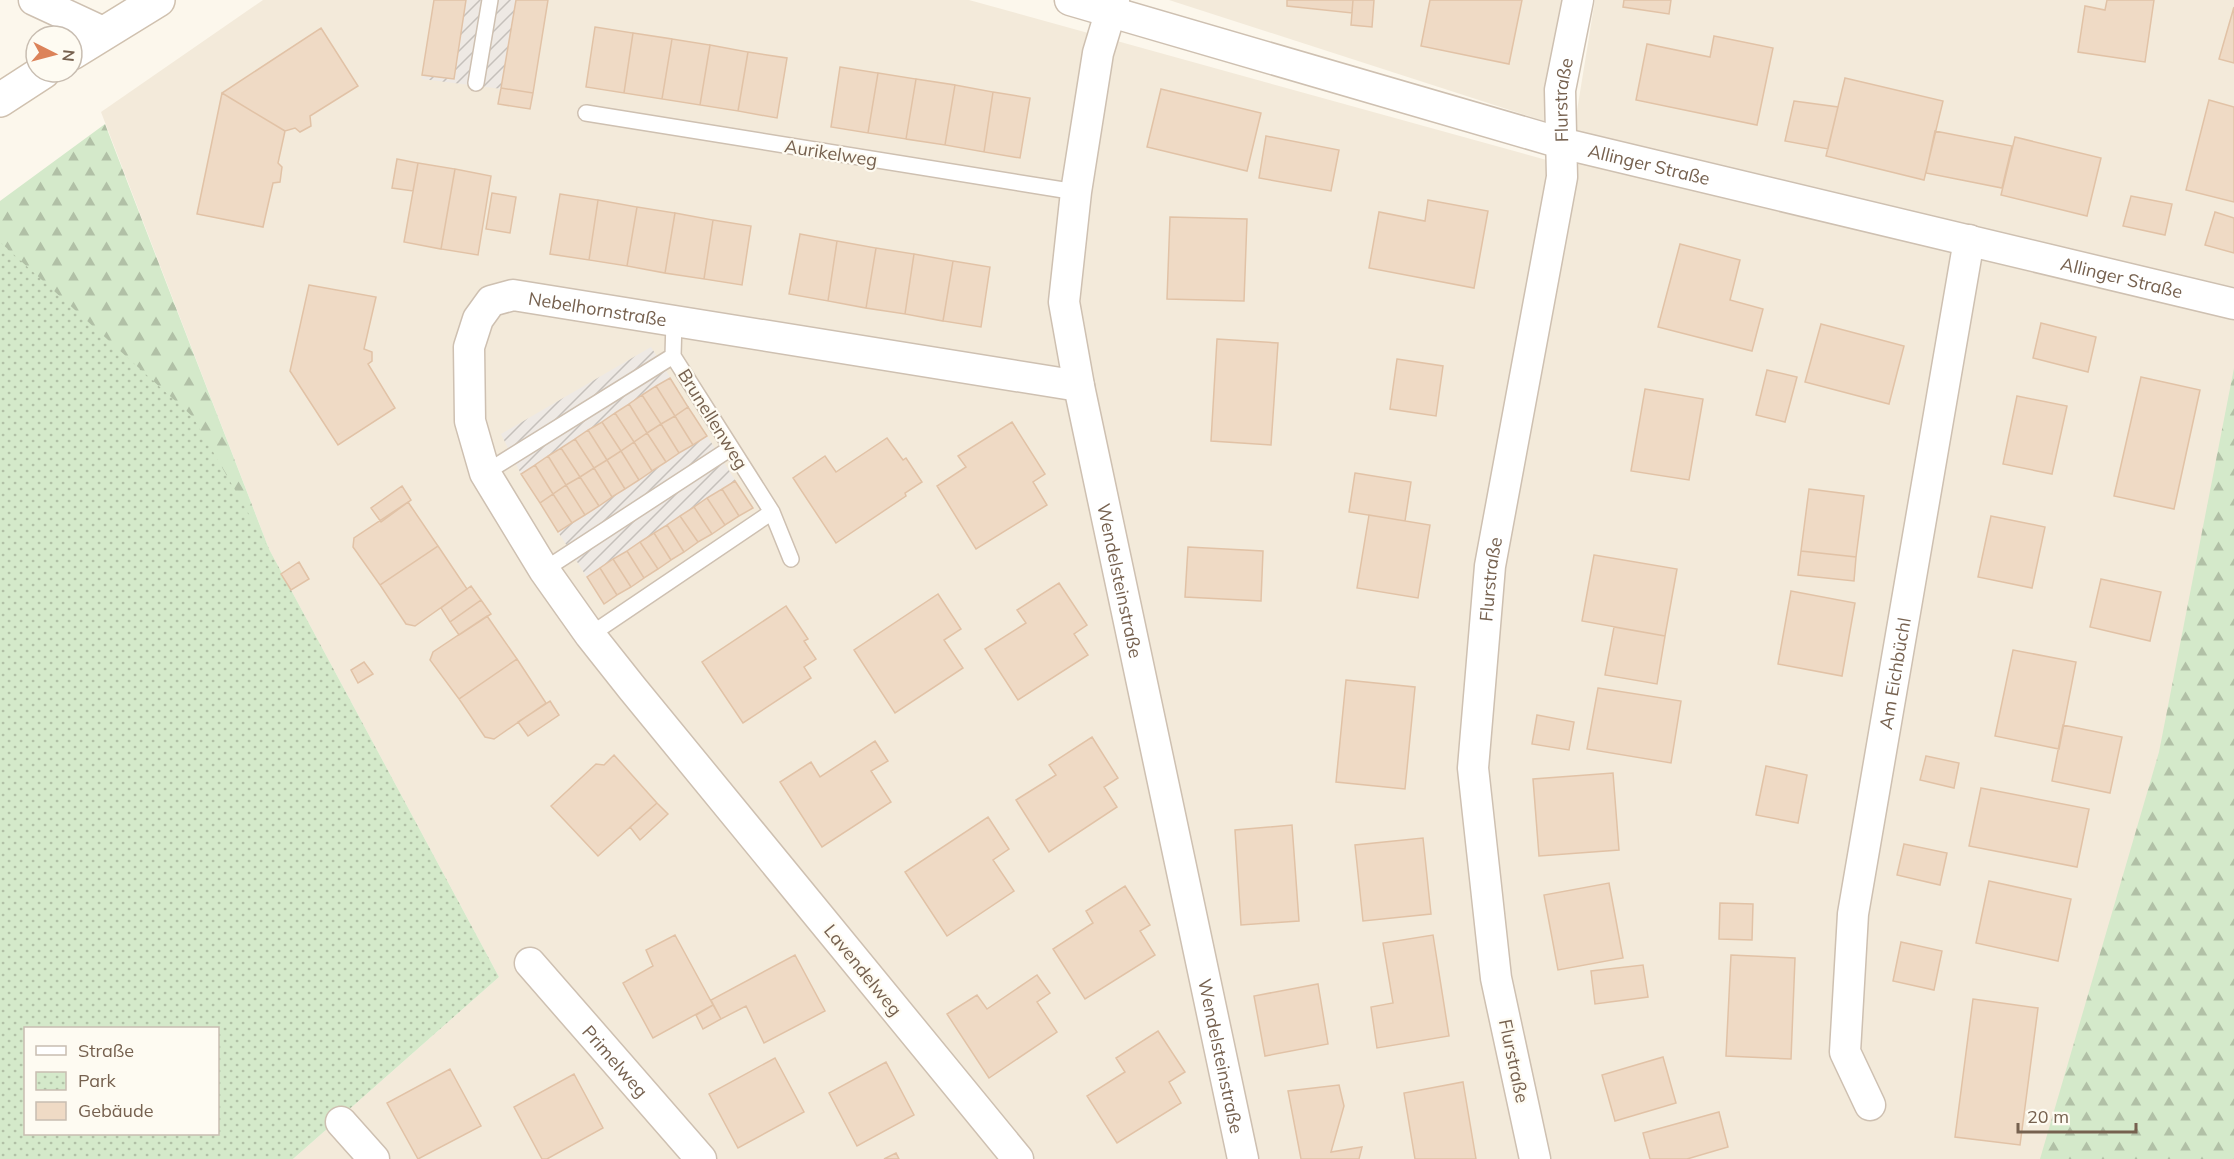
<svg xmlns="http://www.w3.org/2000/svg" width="2234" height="1159" viewBox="0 0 2234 1159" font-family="Mulish,sans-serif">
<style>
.residential{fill:#f3eada}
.industrial{fill:url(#industrial-furrows)}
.forest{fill:url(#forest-firs)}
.park{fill:url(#park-dots);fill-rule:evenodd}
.building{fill:#efdac5;stroke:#e1c2a6;stroke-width:1.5}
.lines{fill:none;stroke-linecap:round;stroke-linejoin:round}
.service-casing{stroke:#cec0b1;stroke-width:18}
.minor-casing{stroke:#cec0b1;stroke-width:33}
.secondary-casing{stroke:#d0c1af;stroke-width:36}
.service{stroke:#fff;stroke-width:15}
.minor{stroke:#fff;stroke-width:30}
.secondary{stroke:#fff;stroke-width:33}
.labels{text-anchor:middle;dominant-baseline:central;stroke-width:4.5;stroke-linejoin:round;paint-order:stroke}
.street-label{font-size:18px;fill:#76614f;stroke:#fefbf2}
</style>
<defs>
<pattern id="industrial-furrows" width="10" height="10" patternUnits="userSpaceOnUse" patternTransform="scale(1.5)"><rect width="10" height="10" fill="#eee9e4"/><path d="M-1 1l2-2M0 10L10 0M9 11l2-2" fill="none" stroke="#c5c0bb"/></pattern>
<pattern id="forest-firs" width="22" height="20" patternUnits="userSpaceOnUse" patternTransform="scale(1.5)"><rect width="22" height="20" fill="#d4e9ca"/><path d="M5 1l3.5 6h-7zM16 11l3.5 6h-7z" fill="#b1c0a6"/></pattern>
<pattern id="park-dots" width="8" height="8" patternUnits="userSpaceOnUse" patternTransform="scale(1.5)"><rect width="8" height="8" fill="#d4e9ca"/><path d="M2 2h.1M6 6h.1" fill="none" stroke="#b1c0a6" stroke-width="1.8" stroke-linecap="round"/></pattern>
</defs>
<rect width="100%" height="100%" fill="#fcf7ec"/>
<!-- residential -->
<path class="residential" d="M263 0H969L1568 166 1595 0H2234V1159H293L499 977 269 549 101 112Z
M1169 0H1564L1544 121Z"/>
<!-- industrial -->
<path class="industrial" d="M434 0H548L533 93 422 79Z
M651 347 752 507 604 604 521 474 501 434Z"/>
<!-- forest -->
<path class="forest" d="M105 124 269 549 0 267V201Z
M2234 368V1159H2040L2159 752Z"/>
<!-- park -->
<path class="park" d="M0 242 193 417 269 549 499 977 293 1159H0ZM26 1028H218V1134H26Z"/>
<!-- building -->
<path class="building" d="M434 0H466L454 79 422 75Z
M516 0H548L533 93 501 88Z
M1287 0H1353L1352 13 1287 6Z
M1353 0H1374L1372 27 1351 25Z
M1430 0H1522L1509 64 1421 46Z
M1624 0H1671L1669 14 1623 7Z
M2107 0H2154L2145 62 2078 52 2085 6 2105 10Z
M2234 7V63L2219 59Z
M595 27 633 33 624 93 586 87Z
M321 28 358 86 310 116 311 126 300 132 295 128 285 131 222 93Z
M633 33 672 39 662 99 624 93Z
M1714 36 1773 48 1757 125 1636 100 1647 44 1710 57Z
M672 39 710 45 700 105 662 99Z
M710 45 748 52 738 111 700 105Z
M748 52 787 58 777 118 738 111Z
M840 67 878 73 868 133 831 127Z
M878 73 916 79 906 139 868 133Z
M1845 78 1943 101 1924 180 1826 156Z
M916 79 955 85 945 145 906 139Z
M955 85 993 92 984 152 945 145Z
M501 88 533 93 530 109 498 104Z
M1161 89 1261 113 1247 171 1147 147Z
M993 92 1030 98 1020 158 984 152Z
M222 93 285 131 278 163 282 167 280 182 273 183 263 227 197 214Z
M2209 100 2234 107V202L2186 190Z
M1794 101 1838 107 1828 149 1785 141Z
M1935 131 2012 146 2002 188 1926 173Z
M1266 136 1339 150 1331 191 1259 178Z
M2015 137 2101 158 2087 216 2001 195Z
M397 159 418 163 413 191 392 188Z
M418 163 455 169 441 249 404 242Z
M455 169 491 176 478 255 441 249Z
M492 193 516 197 510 233 486 229Z
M560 194 598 200 589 260 550 254Z
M2131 196 2172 204 2165 235 2123 226Z
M598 200 637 207 627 266 589 260Z
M1428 200 1488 211 1474 288 1369 268 1379 212 1425 221Z
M637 207 675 213 665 273 627 266Z
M2215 212 2234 218V253L2205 245Z
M675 213 713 220 704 279 665 273Z
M1170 217 1247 219 1244 301 1167 299Z
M713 220 751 226 742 285 704 279Z
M800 234 837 241 828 301 789 294Z
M837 241 876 248 866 308 828 301Z
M1680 244 1740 260 1730 300 1763 309 1752 351 1658 327Z
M876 248 914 254 905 314 866 308Z
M914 254 953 261 943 321 905 314Z
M953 261 990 267 981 327 943 321Z
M309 285 376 297 364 349 372 352V361L368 364 395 408 338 445 290 371Z
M2041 323 2096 337 2088 372 2033 358Z
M1821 324 1904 346 1889 404 1805 382Z
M1217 339 1278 343 1271 445 1211 441Z
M1397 359 1443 366 1436 416 1390 409Z
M1767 370 1797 377 1785 422 1756 415Z
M2141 377 2200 390 2174 509 2114 496Z
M670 378 688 407 675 416 656 386Z
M656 386 675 416 661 424 642 395Z
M1645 389 1703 399 1689 480 1631 471Z
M642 395 661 424 647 433 629 404Z
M2017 396 2067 406 2052 474 2003 464Z
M629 404 647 433 634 442 615 413Z
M688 407 707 436 693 445 675 416Z
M615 413 634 442 621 451 602 422Z
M675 416 693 445 679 453 661 424Z
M602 422 621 451 607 460 588 430Z
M1012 422 1045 474 1033 482 1047 505 976 549 937 486 966 467 958 456Z
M661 424 679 453 666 462 647 433Z
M588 430 607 460 594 468 575 439Z
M647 433 666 462 652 471 634 442Z
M887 438 903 460 906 458 922 482 905 493 906 496 836 543 793 478 825 456 836 472Z
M575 439 594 468 580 477 561 448Z
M634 442 652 471 639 480 621 451Z
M561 448 580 477 566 485 548 456Z
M621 451 639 480 625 489 607 460Z
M548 456 566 485 553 494 535 465Z
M607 460 625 489 612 497 594 468Z
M535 465 553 494 540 503 521 474Z
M594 468 612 497 599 506 580 477Z
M1355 473 1411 482 1405 521 1349 512Z
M580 477 599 506 585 515 566 485Z
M735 481 753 508 739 516 722 489Z
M566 485 585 515 572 523 553 494Z
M402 486 411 500 381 522 371 508Z
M722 489 739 516 725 525 707 498Z
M1809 489 1864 496 1856 557 1801 551Z
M553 494 572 523 558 532 540 503Z
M707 498 725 525 712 534 694 507Z
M408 502 438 546 380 585 353 547 354 538Z
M694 507 712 534 698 542 680 516Z
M1369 515 1430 525 1418 598 1357 588Z
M680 516 698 542 684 552 667 525Z
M1991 516 2045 527 2032 588 1978 577Z
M667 525 684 552 671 560 654 533Z
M654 533 671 560 658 569 640 542Z
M640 542 658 569 644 578 627 551Z
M438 546 467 589 415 626 406 624 380 585Z
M1188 547 1263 551 1261 601 1185 597Z
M627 551 644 578 631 587 613 559Z
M1801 551 1856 557 1854 581 1798 575Z
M1594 555 1677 569 1665 636 1582 621Z
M613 559 631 587 617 595 600 568Z
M299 562 309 579 291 590 281 574Z
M600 568 617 595 604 604 587 577Z
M2101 579 2161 592 2150 641 2090 627Z
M1059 583 1087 625 1074 634 1088 655 1018 700 985 649 1026 623 1017 610Z
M471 586 481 600 450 622 441 608Z
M1791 591 1855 603 1842 676 1778 664Z
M938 594 961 629 944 640 963 668 895 713 854 650Z
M481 600 491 614 459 635 450 622Z
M786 606 808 639 804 641 816 659 804 667 811 678 743 723 702 662Z
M487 616 517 659 459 699 430 660 433 652Z
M1614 627 1665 636 1657 684 1605 675Z
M2013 650 2076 662 2059 749 1995 736Z
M517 659 546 703 494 739 485 737 459 699Z
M364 662 373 674 358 683 351 670Z
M1346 680 1415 687 1405 789 1336 782Z
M1598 688 1681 701 1671 763 1587 749Z
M550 701 559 715 528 736 518 722Z
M1537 715 1574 722 1569 750 1532 744Z
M2063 725 2122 737 2110 793 2052 781Z
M1092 737 1118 778 1104 787 1117 807 1049 852 1016 800 1056 775 1049 765Z
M875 741 888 761 871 771 891 802 822 847 780 782 811 762 820 777Z
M614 755 657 803 598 856 551 806 596 764 604 765Z
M1926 756 1959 763 1954 788 1920 780Z
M1766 766 1807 775 1798 823 1756 815Z
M1613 773 1619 850 1539 856 1533 779Z
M1981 788 2089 809 2077 867 1969 846Z
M657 803 668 814 640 840 630 827Z
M988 817 1009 849 993 860 1014 891 947 936 905 872Z
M1292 825 1299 921 1241 925 1235 830Z
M1423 838 1431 914 1363 921 1355 845Z
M1904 844 1947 853 1940 885 1897 875Z
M1989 881 2071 899 2058 961 1976 943Z
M1609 883 1623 958 1558 970 1544 895Z
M1125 886 1150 925 1140 931 1155 955 1085 999 1053 949 1093 923 1086 911Z
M1720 903 1753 904 1752 940 1719 939Z
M675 935 713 1005 653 1038 623 983 653 966 646 950Z
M1433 935 1449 1036 1377 1048 1371 1007 1393 1003 1383 943Z
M1901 942 1942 951 1934 990 1893 981Z
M795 955 825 1011 764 1043 746 1006 721 1019 711 1000Z
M1731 955 1795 958 1791 1059 1726 1056Z
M1643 965 1648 997 1595 1004 1591 971Z
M1037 975 1050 993 1037 1002 1057 1032 989 1078 947 1014 977 995 987 1009Z
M1318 984 1328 1044 1265 1056 1254 996Z
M1973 999 2038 1008 2020 1145 1955 1137Z
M713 1005 721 1019 703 1029 696 1015Z
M1158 1031 1185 1072 1169 1082 1181 1103 1117 1143 1087 1096 1125 1072 1116 1058Z
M1663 1057 1676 1103 1615 1121 1602 1075Z
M775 1058 804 1112 738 1148 709 1094Z
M886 1062 914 1115 857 1146 829 1093Z
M450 1069 481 1126 418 1159 387 1103Z
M574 1074 603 1128 547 1159H542L514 1107Z
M1463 1082 1476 1159H1415L1404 1093Z
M1339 1085 1344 1106 1331 1152 1362 1147 1359 1159H1301L1288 1091Z
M1719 1112 1728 1147 1687 1159H1650L1643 1133Z
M896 1153 899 1159H884Z"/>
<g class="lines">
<!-- service casing -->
<g class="service-casing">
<path id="service" d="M476 83 490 0
M586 113 1076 192
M674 320 673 356 772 512 791 559
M485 473 673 356
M544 570 731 448
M590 635 772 512"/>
</g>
<!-- minor casing -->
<g class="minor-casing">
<g id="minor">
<path d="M34 0 103 32"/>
<path id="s1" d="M1070 0 1561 143 2234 304"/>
<path id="s2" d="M1114 0 1098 53 1076 192 1064 302 1079 386 1243 1159"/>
<path id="s3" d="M530 963 701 1159"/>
<path id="s4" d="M1870 1105 1845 1052 1853 914 1969 240"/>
<path d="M341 1122 374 1159"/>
<path id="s5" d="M1018 1159 632 688 590 635 544 570 485 473 470 421 469 347 478 319 491 301 513 295 1079 386"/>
<path id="s6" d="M1535 1159 1496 978 1473 768 1490 566 1562 177 1560 90 1578 0"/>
</g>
</g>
<!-- secondary casing -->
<g class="secondary-casing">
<path id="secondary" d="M72 53 158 0
M0 100 43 72"/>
</g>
<!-- service -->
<use href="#service" class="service"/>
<!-- minor -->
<use href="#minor" class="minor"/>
<!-- secondary -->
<use href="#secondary" class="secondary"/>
</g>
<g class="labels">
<!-- street labels -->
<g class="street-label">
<text stroke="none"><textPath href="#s6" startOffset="1072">Flurstraße</textPath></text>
<text transform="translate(831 153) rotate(9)">Aurikelweg</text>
<text stroke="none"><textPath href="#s1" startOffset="602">Allinger Straße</textPath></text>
<text stroke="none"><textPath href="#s1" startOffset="1088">Allinger Straße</textPath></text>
<text stroke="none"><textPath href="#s5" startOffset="1158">Nebelhornstraße</textPath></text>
<text transform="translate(713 419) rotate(58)">Brunellenweg</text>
<text stroke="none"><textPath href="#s6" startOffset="586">Flurstraße</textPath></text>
<text stroke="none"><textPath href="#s2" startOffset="591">Wendelsteinstraße</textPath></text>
<text stroke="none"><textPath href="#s4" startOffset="441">Am Eichbüchl</textPath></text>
<text transform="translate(863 970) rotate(51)">Lavendelweg</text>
<text stroke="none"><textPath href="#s2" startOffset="1077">Wendelsteinstraße</textPath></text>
<text stroke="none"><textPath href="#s3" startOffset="130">Primelweg</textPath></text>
<text transform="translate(1514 1061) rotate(78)">Flurstraße</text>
</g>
</g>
<!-- legend -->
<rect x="24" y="1027" width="195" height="108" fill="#fefbf2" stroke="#c8bdb1" stroke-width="1.5"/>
<rect x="36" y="1046" width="30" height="9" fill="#ffffff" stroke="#c8bdb1" stroke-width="1.5"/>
<text x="78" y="1057" font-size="18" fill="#76614f">Straße</text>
<rect x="36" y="1072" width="30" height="18" fill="url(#park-dots)" stroke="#c8bdb1" stroke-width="1.5"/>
<text x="78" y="1087" font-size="18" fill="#76614f">Park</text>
<rect x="36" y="1102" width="30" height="18" fill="#efdac5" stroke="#c8bdb1" stroke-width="1.5"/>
<text x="78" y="1117" font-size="18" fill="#76614f">Gebäude</text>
<!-- north arrow -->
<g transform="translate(54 54) rotate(96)"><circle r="28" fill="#fefbf2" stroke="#c8bdb1" stroke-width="1.5"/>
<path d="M0-4.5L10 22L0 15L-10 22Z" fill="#dc835a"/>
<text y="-9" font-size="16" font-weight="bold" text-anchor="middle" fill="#76614f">N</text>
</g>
<!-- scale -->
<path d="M2018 1123v9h118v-9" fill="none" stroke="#76614f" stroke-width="3"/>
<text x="2027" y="1123" font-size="18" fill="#76614f" stroke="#fefbf2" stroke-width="4.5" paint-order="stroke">20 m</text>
</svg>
